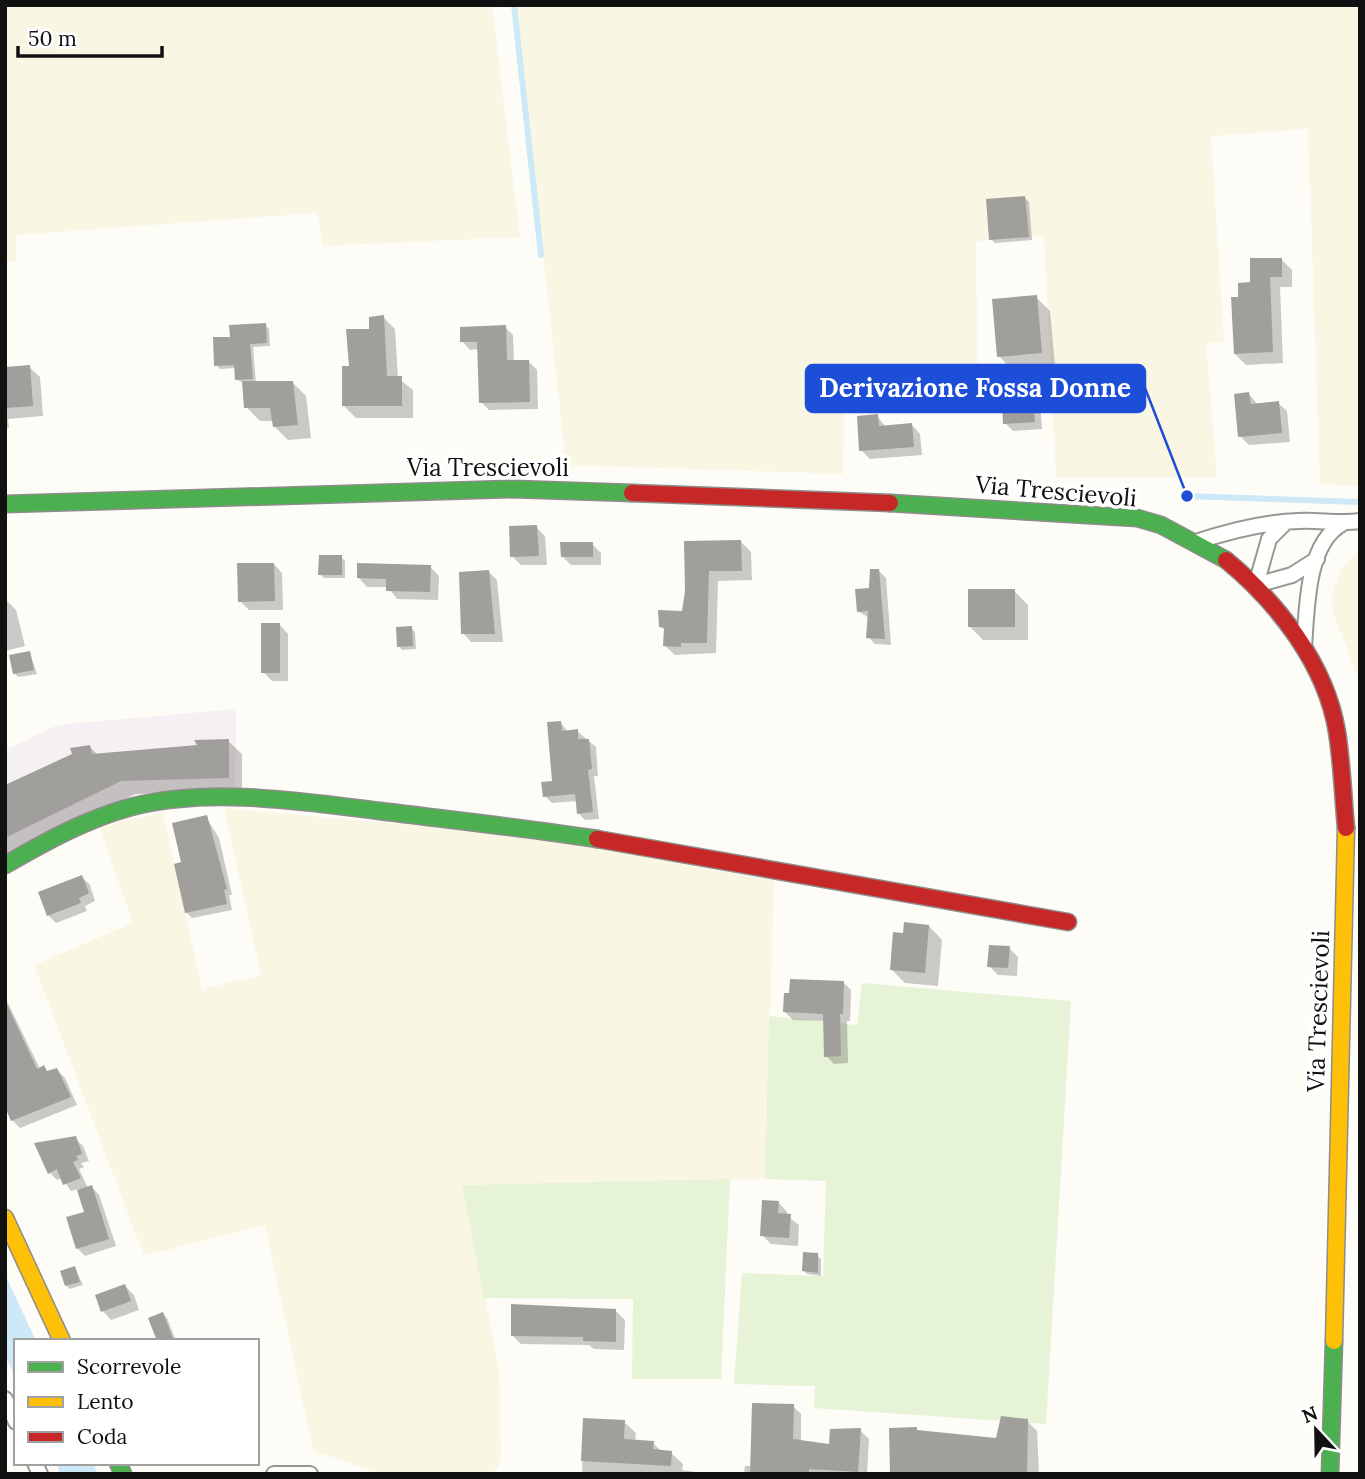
<svg xmlns="http://www.w3.org/2000/svg" width="1365" height="1479" viewBox="0 0 1365 1479" font-family="Lora,serif">
<style>
.industrial{fill:#f5f0f3}
.farmland{fill:#f9f7e4}
.green{fill:#e7f3d7}
.water{fill:#cde8f7}
.shadow{fill:#0003}
.lines{fill:none;stroke-linecap:round;stroke-linejoin:round}
.stream{stroke:#cde8f7;stroke-width:6}
.building{fill:#a19f9c}
.street-casing{stroke:#979795;stroke-width:18}
.fast-casing{stroke:#8e8d8b;stroke-width:19}
.slow-casing{stroke:#8e8d8b;stroke-width:19}
.jam-casing{stroke:#8e8d8b;stroke-width:19}
.street{stroke:#fffffe;stroke-width:14}
.fast{stroke:#4caf50;stroke-width:16}
.slow{stroke:#ffc107;stroke-width:16}
.jam{stroke:#c62828;stroke-width:16}
.labels{text-anchor:middle;dominant-baseline:central;stroke-width:7;stroke-linejoin:round;paint-order:stroke}
.street-label{font-size:24px;fill:#111;stroke:#fff}
.leader{fill:none;stroke:#1d4ed8;stroke-width:2.5}
.callout-dot{fill:#1d4ed8;stroke:#fff;stroke-width:2.5}
.callout{fill:#1d4ed8;stroke:#1d4ed8;stroke-width:2.5}
.callout-label{font-size:26px;text-anchor:middle;font-weight:bold;fill:#fff}
</style>
<rect width="100%" height="100%" fill="#fdfcf7"/>
<!-- industrial -->
<path class="industrial" d="M236 709 235 793 201 791 5 856V750L58 725Z"/>
<!-- farmland -->
<path class="farmland" d="M5 5H492L520 237 323 246 317 213 16 235V261H5Z
M516 5H1360V486L1320 484 1308 129 1211 136 1224 342 1206 343 1217 477H1056L1044 236 1029 237 1025 196 986 200 989 240 976 242 978 391 844 395 843 474 566 465Z
M1360 551V683L1332 610V592L1341 569Z
M224 808 531 836 774 881 765 1179 463 1185 499 1368 501 1452 498 1468 490 1474 375 1472 313 1450 265 1225 144 1256 34 965 133 923 100 829 123 820 163 813 202 989 261 975Z"/>
<!-- green -->
<path class="green" d="M862 983 1071 1001 1046 1424 814 1408 815 1386 734 1384 742 1273 823 1276 826 1181 765 1179 769 1016 857 1025Z
M730 1179 721 1379H632L633 1299 484 1298 462 1185Z"/>
<!-- water -->
<path class="water" d="M5 1274 36 1341H16V1378L5 1355Z
M56 1463H93L98 1474H60Z"/>
<!-- shadow -->
<path class="shadow" d="M1025 198 1029 202 1032 240 995 243 991 239Z
M1281 259 1292 270V287H1280L1283 363 1246 365 1235 354 1240 298Z
M1036 297 1050 311 1055 366 1012 370 999 356Z
M383 317 395 329 398 378 413 390V418H356L344 406 351 368 371 331Z
M265 325 269 329 270 346 253 347 256 383 292 382 306 396 311 438 288 440 274 426V421H260L246 407 244 383 237 380 236 368 220 369 216 365 232 338Z
M505 327 513 335 514 362 528 361 537 370 538 409 489 410 481 402 479 349 470 350 462 341Z
M29 367 40 377 43 416 8 419 9 428 5 429V369Z
M1032 385 1039 392 1042 429 1013 431 1005 423Z
M1249 394 1258 405 1278 403 1287 411 1290 442 1249 445 1240 436Z
M877 416 886 427 912 425 920 434 922 455 870 459 861 450Z
M536 527 545 536 547 565H521L512 556Z
M741 542 751 552 752 580 718 581 716 653 675 655 664 645 665 630 661 626 684 613 687 591Z
M592 544 601 553V565H571L562 556Z
M341 557 345 561V578H324L320 574Z
M274 564 282 573 283 610H249L240 601Z
M430 567 439 576 438 600 397 599 388 587H367L359 578Z
M488 571 497 580 503 642H471L463 633Z
M879 571 886 578 891 645 875 644 868 637 869 618 858 611Z
M1014 591 1028 605V640H983L969 626Z
M5 599 16 610 25 646 5 651Z
M280 625 288 634V681H272L263 672Z
M411 628 415 632 416 649 402 650 399 646Z
M30 653 37 674 18 677 14 673Z
M561 723 568 732 577 731 596 747 598 776H594L599 819 585 820 578 813 577 801 552 803 545 796 553 782Z
M228 741 242 754V791L135 794 5 857V787L89 746 98 755 199 747Z
M206 817 219 838 232 895H229L232 910 192 918 186 912Z
M82 877 90 885 95 901 85 906 87 911 56 923 48 915Z
M929 926 942 940 938 986 905 983 891 969 905 935Z
M1009 948 1018 957 1017 976 998 975 989 966Z
M843 982 851 990 850 1021H847L848 1063 834 1064 826 1056 825 1021 793 1020 785 1012Z
M5 997 40 1069 49 1073 57 1070 65 1078 77 1105 20 1128 12 1120 5 1080Z
M75 1138 83 1146 89 1161 81 1163 84 1167 79 1169 88 1188 92 1187 99 1195 116 1246 85 1256 77 1248 86 1213 79 1189 71 1191 62 1178 57 1180 50 1173Z
M779 1203 787 1212V1216L799 1225 798 1246 771 1244 762 1235Z
M817 1255 821 1259V1276L807 1274 803 1270Z
M75 1268 83 1285 70 1289 66 1285Z
M125 1286 134 1295 139 1310 111 1320 103 1311Z
M513 1305 616 1311 625 1320 624 1350 594 1349 589 1345 521 1344 512 1335Z
M163 1314 167 1318 176 1341H158Z
M793 1406 801 1414V1442L831 1446 860 1430 869 1439 867 1474H744L745 1466H752Z
M584 1420 624 1422 636 1433 635 1441 653 1443 662 1452 671 1453 683 1464 682 1470 710 1474H582Z
M1027 1421 1037 1431 1039 1474H892L919 1432 998 1440Z"/>
<g class="lines">
<!-- stream -->
<path class="stream" d="M514 5 541 255
M1187 496 1360 502"/>
</g>
<!-- building -->
<path class="building" d="M1025 196 1029 237 989 240 986 199Z
M1250 258H1282V277H1270L1273 352 1234 354 1231 297H1238V283L1250 282Z
M1037 295 1042 353 997 357 992 299Z
M384 315 387 376H402V406H342V366H349L346 329H369V317Z
M266 323 267 343 250 344 253 379 235 380 234 365 214 366 213 337H230L229 325Z
M506 325 507 360H529L530 402 479 403 477 342H460V327Z
M30 365 33 406 6 408 5 367Z
M242 381H293L298 425 273 427 270 408H244Z
M1032 383 1035 422 1003 424 1001 385Z
M1249 392 1251 404 1279 401 1282 433 1238 437 1234 394Z
M878 414 879 426 912 423 914 447 859 451 857 416Z
M537 525 539 556 510 557 509 526Z
M741 540 742 571H709L707 643H681V647L663 646 664 628 659 627 658 610 682 611 685 591 684 541Z
M560 542H593V557H561Z
M319 555H342V575H318Z
M237 563H274L275 601 238 602Z
M357 563 431 565 430 592 386 591V579L357 578Z
M870 569H879L885 639 866 638 868 611 857 612 855 589 869 588Z
M489 570 495 634H461L459 572Z
M968 589H1015V627H968Z
M261 623H280V673H261Z
M412 626 413 646 397 647 396 627Z
M30 651 34 670 13 674 9 655Z
M561 721 562 731 578 729V739H589L592 769 588 770 593 812 577 814 575 794 543 797 541 782 552 781 547 722Z
M229 739V778L121 781 5 838V785L72 754 70 748 90 745 92 754 197 745 194 740Z
M207 815 227 889 224 890 227 904 185 913 174 864 181 862 172 823Z
M82 875 89 893 79 898 81 903 47 916 38 892Z
M904 922 929 925 925 973 890 970 893 932 903 933Z
M989 945 1010 946 1008 968 987 967Z
M790 979 844 981 843 1014H840L841 1056 824 1057 823 1014 783 1012 784 993H789Z
M5 1000 37 1069 44 1065 47 1071 57 1068 71 1097 11 1121 5 1107Z
M76 1136 82 1154 76 1156 78 1160 73 1162 81 1178 63 1185 57 1169 48 1174 34 1143Z
M92 1185 109 1239 76 1249 66 1217 84 1212 77 1190Z
M762 1200 779 1201 778 1213 791 1214 789 1238 760 1236Z
M803 1252 818 1253V1273L802 1271Z
M75 1266 80 1282 65 1286 60 1271Z
M125 1284 131 1301 101 1312 95 1295Z
M511 1304 616 1309V1342L583 1341V1337L511 1336Z
M163 1312 174 1341H157L148 1318Z
M752 1403 794 1404 793 1439 829 1444 830 1429 861 1428 858 1472 809 1469V1474H750Z
M1001 1416 1028 1419 1027 1474H890L889 1428 917 1427V1430L996 1438Z
M583 1418 625 1420 624 1439 654 1441 653 1449 672 1451 671 1466 581 1461Z"/>
<g class="lines">
<!-- street casing -->
<g class="street-casing">
<path id="street" d="M1286 522 1269 539 1256 585 1292 575 1317 559
M1196 542C1229 531 1264 522 1299 521 1320 520 1339 524 1360 521
M1304 647C1307 610 1306 544 1342 524
M5 1399 16 1422
M35 1463 40 1474
M274 1474H310"/>
</g>
<!-- fast casing -->
<g class="fast-casing">
<path id="fast" d="M890 503 1137 518 1161 525 1226 560
M5 504 513 489 632 493
M5 865C45 842 86 819 131 807 211 787 299 801 380 811 452 820 525 828 597 839
M118 1463 123 1474
M1330 1474 1334 1341"/>
</g>
<!-- slow casing -->
<g class="slow-casing">
<path id="slow" d="M5 1218 62 1341
M1334 1341 1346 828"/>
</g>
<!-- jam casing -->
<g class="jam-casing">
<path id="jam" d="M632 493 890 503
M1226 560C1277 602 1326 664 1337 732 1342 763 1343 796 1346 828
M597 839 1068 922"/>
</g>
<!-- street -->
<use href="#street" class="street"/>
<!-- fast -->
<use href="#fast" class="fast"/>
<!-- slow -->
<use href="#slow" class="slow"/>
<!-- jam -->
<use href="#jam" class="jam"/>
</g>
<g class="labels">
<!-- street labels -->
<g class="street-label">
<text x="488" y="467">Via Trescievoli</text>
<text transform="translate(1056 491) rotate(5)">Via Trescievoli</text>
<text transform="translate(1318 1011) rotate(-88)">Via Trescievoli</text>
</g>
</g>
<!-- callouts -->
<path class="leader" d="M1187 496L1145 388"/>
<circle class="callout-dot" cx="1187" cy="496" r="7"/>
<rect class="callout" x="806" y="365" width="339" height="47" rx="7"/>
<g class="callout-label">
<text x="975" y="397">Derivazione Fossa Donne</text>
</g>
<!-- border -->
<rect width="1365" height="1479" fill="none" stroke="#111111" stroke-width="14"/>
<!-- legend -->
<rect x="14" y="1339" width="245" height="126" fill="#ffffff" stroke="#a0a0a0" stroke-width="2"/>
<rect x="28" y="1362" width="35" height="10" fill="#4caf50" stroke="#a0a0a0" stroke-width="2"/>
<text x="77" y="1374" font-size="21" fill="#111111">Scorrevole</text>
<rect x="28" y="1397" width="35" height="10" fill="#ffc107" stroke="#a0a0a0" stroke-width="2"/>
<text x="77" y="1409" font-size="21" fill="#111111">Lento</text>
<rect x="28" y="1432" width="35" height="10" fill="#c62828" stroke="#a0a0a0" stroke-width="2"/>
<text x="77" y="1444" font-size="21" fill="#111111">Coda</text>
<!-- north arrow -->
<g transform="translate(1316 1430) rotate(338)" stroke="#ffffff" stroke-width="5" paint-order="stroke">
<path d="M0-5L12 26L0 18L-12 26Z" fill="#111111"/>
<text y="-10" font-size="19" font-weight="bold" text-anchor="middle" fill="#111111">N</text>
</g>
<!-- scale -->
<path d="M18 46v10h144v-10" fill="none" stroke="#111111" stroke-width="3.5"/>
<text x="28" y="46" font-size="21" fill="#111111" stroke="#ffffff" stroke-width="5" paint-order="stroke">50 m</text>
</svg>
